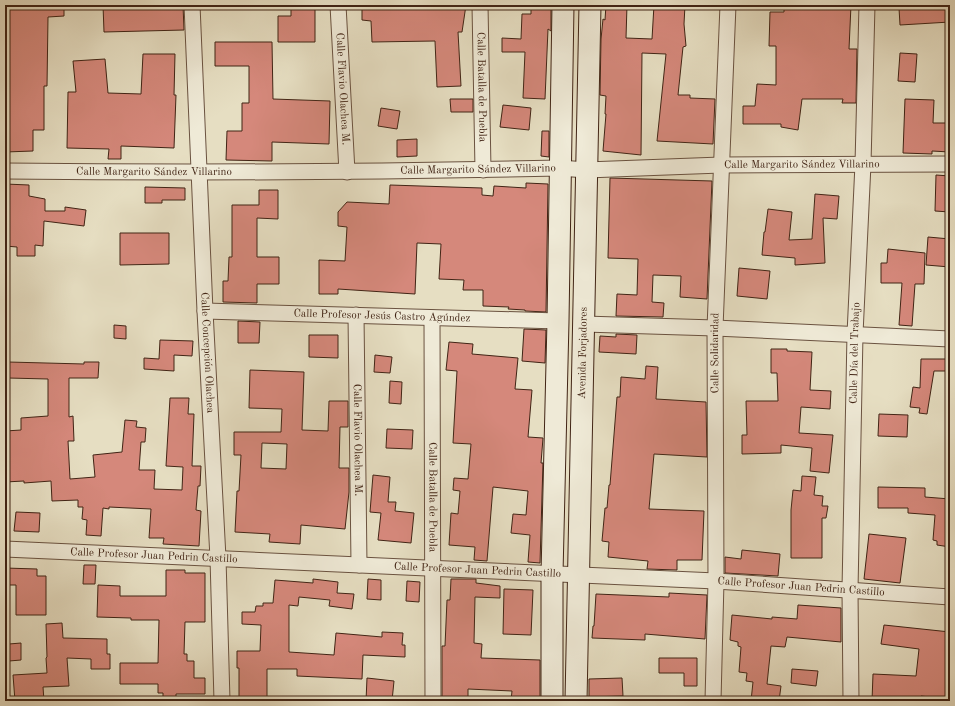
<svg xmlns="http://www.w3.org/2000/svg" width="955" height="706" viewBox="0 0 955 706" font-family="'Old Standard TT',serif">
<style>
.building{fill:#d5887b;stroke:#412415;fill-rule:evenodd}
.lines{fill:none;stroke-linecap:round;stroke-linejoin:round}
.minor-casing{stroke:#6a5240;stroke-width:17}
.secondary-casing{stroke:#412415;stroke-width:23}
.path{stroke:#412415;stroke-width:2.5;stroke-dasharray:3 2;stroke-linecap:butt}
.minor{stroke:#efead7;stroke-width:15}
.secondary{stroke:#efead7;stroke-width:21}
.labels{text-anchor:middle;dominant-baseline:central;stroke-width:3;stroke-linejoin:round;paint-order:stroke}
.street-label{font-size:11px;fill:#412415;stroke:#efead7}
</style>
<rect width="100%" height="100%" fill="#e6dec2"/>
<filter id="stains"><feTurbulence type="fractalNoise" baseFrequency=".005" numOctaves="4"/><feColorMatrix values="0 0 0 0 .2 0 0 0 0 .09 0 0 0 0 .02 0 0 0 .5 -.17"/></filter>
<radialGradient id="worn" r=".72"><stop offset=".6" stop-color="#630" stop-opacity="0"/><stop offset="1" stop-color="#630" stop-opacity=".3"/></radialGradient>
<!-- building -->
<path class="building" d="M5 5H64V16L48 17 47 86H44V130H33V151L5 152Z
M103 5H183L184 30 104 32Z
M291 5H315V42H278V16H291Z
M362 5H466L462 32H458L461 86 437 87 435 41 372 42 371 21 362 20Z
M531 5H551V31L548 29 545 99 523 98 525 52H502V38L521 39 522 14H531Z
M606 5H627L626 38 652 39 654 5H685L684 24 686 46 683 47 678 95H690V98L715 99 713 144 657 141 666 54 642 53 641 155 603 151 606 114H605L606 96 600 95 601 39 603 19 605 20Z
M784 5H851L849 49H857L856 103H842L843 99H802L798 130 781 127V124H743V106H755L757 84 776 85V46H769L770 12H784Z
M950 5V22L900 25 899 8Z
M215 42H272L273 99 330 101 329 144 272 142V161L226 160 227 131H242V103H249V66H215Z
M900 53 917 54 915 82 898 81Z
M143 54H175L174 95H176L174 148 121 146V159H108L109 149 67 148 68 92H76L73 61 105 59 108 93 141 94Z
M450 99H473V112H451Z
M905 99 934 100 933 123H950V152L932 151V154L903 153Z
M503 105 531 108 529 130 500 127Z
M381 108 400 111 397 129 378 126Z
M542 131H549V157L541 156Z
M417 139V156L397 157V140Z
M936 175 950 176V212L935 211Z
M610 178 712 181 707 299 680 297 681 276 653 275 652 302 664 303 663 317 616 316 617 294 637 295 638 259 608 258Z
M526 183 548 184 546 312 525 311V310L508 309 509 307 483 306V290H463L464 280 439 279 441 244 417 243 415 294 338 289V294H319V260L345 261 347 227 338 226V212L347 202 389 204 390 185 482 188V195L493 196 494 186 526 188Z
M5 184 29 185V196L45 199V211H65V207L86 210 84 226 44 221 43 246 35 245V256H17V247L5 246Z
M145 187 185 188V200H162V203H145Z
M259 190H278V219L257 218V257H279V284H257V303L223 302V281H228L229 257H232V205H259Z
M815 194 839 196 837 219 823 218 825 263 795 265V258L762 255 764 232H765L768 209 792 212 789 240 812 239Z
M120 233H169V264L120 265Z
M928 237 950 239V267L926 265Z
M888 249 925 253 924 284H915L912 326 899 325 902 283H881V263H887Z
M739 268 770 271 767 299 737 296Z
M238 321 260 322 259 343H238Z
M114 325 126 326V339L114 338Z
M524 329 546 330 545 363 522 361Z
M616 334 637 335 636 354 599 352 600 336 616 337Z
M309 335H338V358L309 357Z
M160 340 193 341 192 356 174 355V371L144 369V358L159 359Z
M449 342 473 344 472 354 518 358 515 389 532 390 528 437 543 438 541 463H543L540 563 528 562 530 535 511 533 513 514 526 515 528 491 493 487 487 561 474 560 475 547 449 545 451 513 458 514 460 491 453 490 454 478 468 479 471 444 453 443 457 371 446 370Z
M771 349H787V351L812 352 810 390 831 391 830 409 801 407 799 433 833 435 829 473 810 471 812 448 781 445V453L742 454V435H747L746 401H778L777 373H771Z
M375 355 392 357 390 373 374 372Z
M921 359H950V371H934L927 414 919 413 920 408 910 407 913 387 920 388Z
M8 362 84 364V362H99L98 378H69V417L73 416 74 441H68L70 479 95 477 93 455 122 452 125 420 137 421 136 427 146 428 145 442H141L139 470H155L154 489 182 490 183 467 166 466 170 398H189L188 414H194L192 466H201L200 486H198L196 510 201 511 199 546 163 544 164 538H149L151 509 109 507V509L103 508 101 536 86 535 87 520 82 519 83 507H78V500L52 501 51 481 24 483V481L5 482V431L21 430V418L48 416V379L8 378Z
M646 366 658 367 656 399 706 402 707 457 654 454 649 509 704 511 702 560H677V570L647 569 648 561 608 557 609 542 602 541 605 508H607L609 485H610L617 397H620L621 377 645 379Z
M250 370 304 372 302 430 328 431 329 401H348V427H340L339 468H349V492L345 529 301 525 300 544 269 542 270 534 235 532 237 491H239L241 455H234V432H281L282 409 249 408ZM262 443 287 444 286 469 261 468Z
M390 381 402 382 401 404 389 403Z
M879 414 908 415 907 437 878 436Z
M387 429 413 430 412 449 386 448Z
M373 475 390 477 388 502H396L395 511 414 513 411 543 378 540 381 513 370 512Z
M802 476 816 477 814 495 823 496 822 506H828L826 518H822V558H791V510L793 490 801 491Z
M878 487 925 488V497L950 499V547L937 545V541L933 540 935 515 908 513V508H878Z
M16 512 40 513 39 532 14 531Z
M869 534 906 538 900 583 864 579Z
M742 550 780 554 778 576 725 573V557L741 559Z
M84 565H96L95 584H83Z
M5 568 37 569V576H46V615H16V585H5Z
M166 570H185V573H205V622H185L184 654H187V661H194V678H205V694H176V701H163V693H158V684H120V663H158L159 620H131V618L97 617 98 585 120 586V596H166Z
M313 579 338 582 337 593 354 594 352 609 329 606 330 600 299 597 298 606 289 605V652L334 655 336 633 382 637V632L403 633 402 645H405V657L363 655 362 679 297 676V669H267V701L239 700V668H237V651H260L261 625 242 624V612H255L256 606H263V603H273L275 580 313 583Z
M368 579 381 580V600L367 599Z
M451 579H476V583L500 586V598L475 597 474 643 482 644 481 658 540 660V701H511L512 691 468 689V701H442V646H445L447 600H450Z
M407 581 420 582 419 602 406 601Z
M504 589 533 590 531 635 503 634Z
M669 593 707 595 705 639 645 634V640L592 638 593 626H594L596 594 669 597Z
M798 605 841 608V642L787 637 785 647 771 646 767 684 781 686 779 701H751L753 682 746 681 747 673 739 672 741 647 738 646V642L730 640 732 615 772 619V617L797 619Z
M62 623 63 638 107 639V654H110V669H91V659L67 658 69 686 43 687 44 701H15L13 675 47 673 46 658 47 657 46 624Z
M884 625 950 632 946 671 949 672 946 699 921 696V701H872L873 674 916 676 919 649 881 644Z
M21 643V660L9 661V644Z
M659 658H697V686H684V673H659Z
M792 669 818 671 816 686 791 683Z
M367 678 394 681 392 701H366Z
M622 678 623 696 589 697V679Z"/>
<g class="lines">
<!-- minor casing -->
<g class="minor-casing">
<g id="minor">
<path id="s1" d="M192 5 205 311 218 558 222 701"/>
<path id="s2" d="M338 5 347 172"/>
<path id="s3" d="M480 5 483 170"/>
<path id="s4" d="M5 171C190 173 375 172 560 168L586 170 721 165 950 164"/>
<path id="s5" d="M205 311 558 321"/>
<path id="s6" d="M356 315 359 565"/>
<path id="s7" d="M432 318 433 701"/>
<path d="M584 324 715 328 950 339"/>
<path id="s8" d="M5 549 716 581 950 597"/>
<path id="s9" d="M713 701 716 581 715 328 728 5"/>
<path id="s10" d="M851 701 850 590 855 334 863 164 867 5"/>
</g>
</g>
<!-- secondary casing -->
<g class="secondary-casing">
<g id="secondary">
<path d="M552 701V574L558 321 563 5"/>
<path id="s11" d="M576 701 590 5"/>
</g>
</g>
<!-- path -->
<path class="path" d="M98 697 99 701"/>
<!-- minor -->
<use href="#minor" class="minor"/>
<!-- secondary -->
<use href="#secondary" class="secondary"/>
</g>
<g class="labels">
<!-- street labels -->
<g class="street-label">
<text stroke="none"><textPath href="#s3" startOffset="82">Calle Batalla de Puebla</textPath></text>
<text stroke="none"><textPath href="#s2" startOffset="84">Calle Flavio Olachea M.</textPath></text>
<text stroke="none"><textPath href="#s4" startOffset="797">Calle Margarito Sández Villarino</textPath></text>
<text stroke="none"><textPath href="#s4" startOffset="473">Calle Margarito Sández Villarino</textPath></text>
<text stroke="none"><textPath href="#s4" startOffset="149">Calle Margarito Sández Villarino</textPath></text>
<text stroke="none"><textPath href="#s5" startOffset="177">Calle Profesor Jesús Castro Agúndez</textPath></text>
<text stroke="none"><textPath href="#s1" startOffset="348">Calle Concepción Olachea</textPath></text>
<text stroke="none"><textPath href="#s11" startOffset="348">Avenida Forjadores</textPath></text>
<text stroke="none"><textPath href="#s9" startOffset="348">Calle Solidaridad</textPath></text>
<text stroke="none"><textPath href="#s10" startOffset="348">Calle Día del Trabajo</textPath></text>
<text stroke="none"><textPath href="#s6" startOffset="125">Calle Flavio Olachea M.</textPath></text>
<text stroke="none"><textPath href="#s7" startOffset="179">Calle Batalla de Puebla</textPath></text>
<text stroke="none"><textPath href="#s8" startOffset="149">Calle Profesor Juan Pedrin Castillo</textPath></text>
<text stroke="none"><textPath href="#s8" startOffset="473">Calle Profesor Juan Pedrin Castillo</textPath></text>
<text stroke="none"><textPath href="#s8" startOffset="797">Calle Profesor Juan Pedrin Castillo</textPath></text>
</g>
</g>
<!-- margin -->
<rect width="955" height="706" fill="none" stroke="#e6dec2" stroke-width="20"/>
<rect x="6" y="6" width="943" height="694" fill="none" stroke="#412415" stroke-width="2"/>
<rect x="10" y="10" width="935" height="686" fill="none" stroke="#412415"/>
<rect width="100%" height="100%" filter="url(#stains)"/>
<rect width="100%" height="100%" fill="url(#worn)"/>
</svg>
